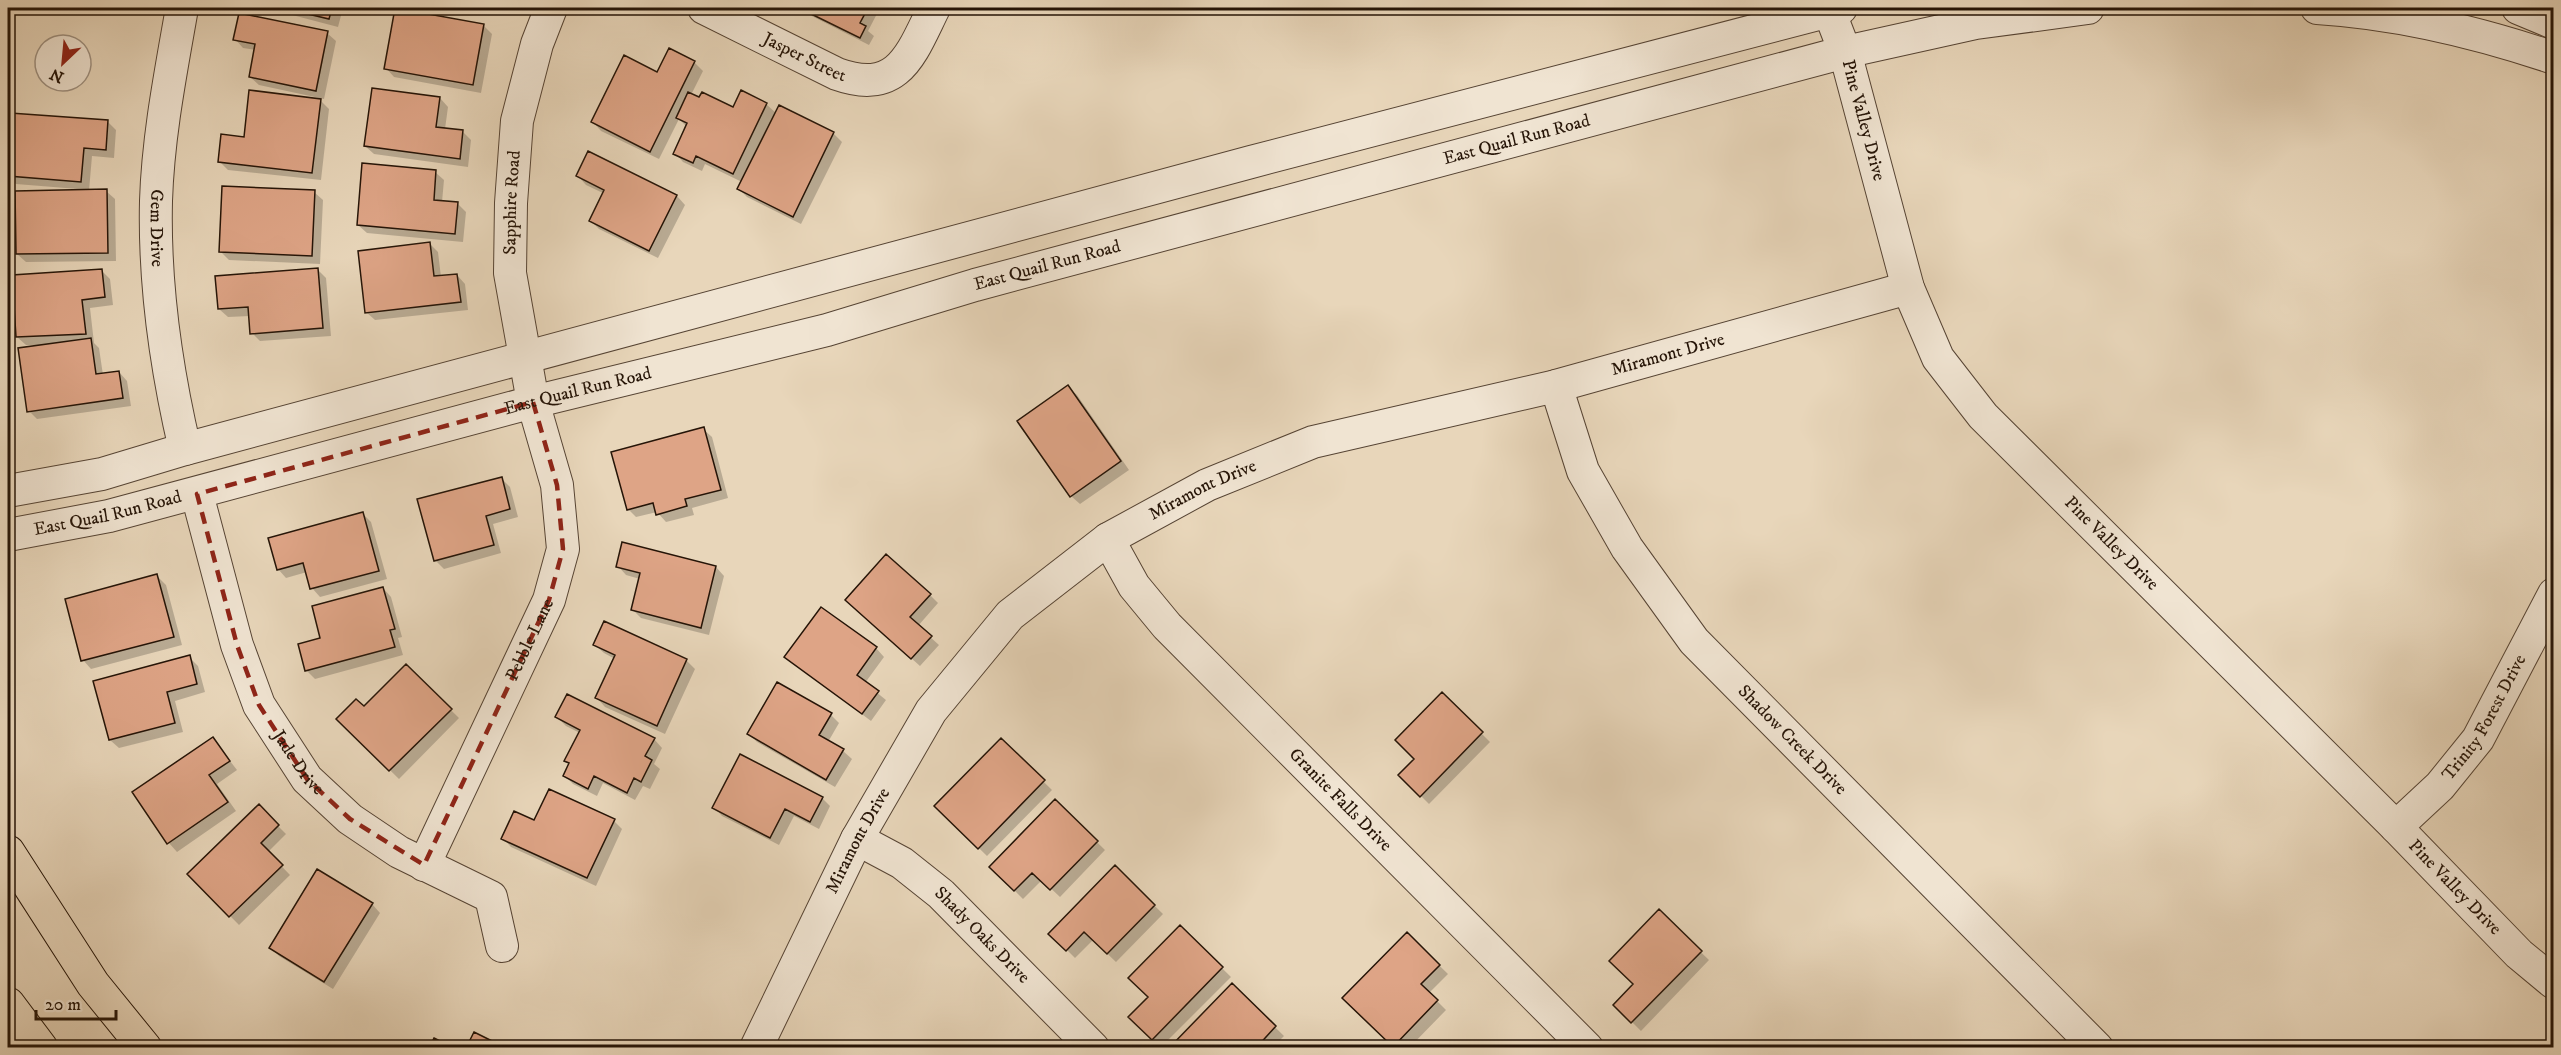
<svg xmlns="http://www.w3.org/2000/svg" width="2561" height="1055" viewBox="0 0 2561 1055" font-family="'IM FELL DW Pica',serif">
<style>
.shadow{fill:#0003}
.building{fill:#dea486;stroke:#251407;stroke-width:1.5}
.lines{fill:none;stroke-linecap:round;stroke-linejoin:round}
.minor-casing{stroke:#564434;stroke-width:34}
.major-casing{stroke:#251407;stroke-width:35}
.minor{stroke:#f0e4d2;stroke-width:32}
.major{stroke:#e8d6ba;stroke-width:33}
.marked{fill:none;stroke:#8f2418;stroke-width:4.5;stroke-dasharray:12 8;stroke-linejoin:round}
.labels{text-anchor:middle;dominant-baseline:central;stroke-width:5;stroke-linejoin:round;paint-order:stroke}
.street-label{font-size:18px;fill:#251407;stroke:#f0e4d2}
</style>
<rect width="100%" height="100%" fill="#e8d6ba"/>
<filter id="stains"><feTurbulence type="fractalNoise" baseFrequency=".00333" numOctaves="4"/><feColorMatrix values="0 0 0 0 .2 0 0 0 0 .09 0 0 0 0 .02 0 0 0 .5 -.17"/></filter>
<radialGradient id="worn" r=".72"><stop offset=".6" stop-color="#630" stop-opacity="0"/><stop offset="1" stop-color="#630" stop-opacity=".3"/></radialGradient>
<!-- shadow -->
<path class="shadow" d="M273 8H343L338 27 277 11Z
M796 8H880L868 31 874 36 869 45Z
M483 25 492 34 481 93 394 77 386 68Z
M327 33 336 41 324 99 259 85 250 77 256 50 243 48 235 39Z
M694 62 703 71 691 95 734 109 766 104 776 113 779 107 833 133 842 142 801 224 747 197 739 189 742 182 705 164 702 171 683 162 675 153 686 126 679 119 659 159 601 131 593 122 657 74Z
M440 98 448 107 445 129 463 132 471 140 468 167 374 154 365 146Z
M320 100 329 109 321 180 228 170 219 161 245 138Z
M12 115 107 121 116 130 114 158 92 156 89 191H106L115 199 116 261 26 262 17 254 78 189 16 184 8 176Z
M589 153 677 196 685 205 658 258 599 229 591 221 605 194 586 185 578 176Z
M435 172 444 180 442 202 457 203 466 212 463 242 367 233 358 225Z
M314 192 323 200 320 264 229 260 220 251Z
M430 244 438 252 441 277 457 275 465 284 468 310 375 320 366 312Z
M101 270 110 279 113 305 90 308 94 343 99 348 103 375 119 372 127 381 131 406 37 419 29 411 37 345H26L17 337Z
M318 270 326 278 331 336 260 341 252 333 250 316 228 317 219 309Z
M1068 387 1077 395 1129 470 1080 504 1071 496Z
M703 429 712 437 728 498 692 508 694 515 666 522 657 512 636 517 628 509Z
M501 478 510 487 518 517 493 524 501 553 444 569 435 560Z
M363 514 371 522 387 579 320 597 312 588 307 572 286 578 278 569Z
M618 566 716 567 724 576 709 635 641 618 632 609 640 579 626 575Z
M157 576 166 585 182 645 91 669 83 660Z
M383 588 391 597 402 637 398 638 403 655 315 679 307 671 300 645 322 639Z
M930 595 938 603 918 626 939 645 920 666 855 608Z
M595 645 686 660 695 669 665 734 605 707 597 698 615 659 604 653Z
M876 648 884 657 865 683 886 700 871 721 786 657Z
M189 657 198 666 205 692 175 701 183 732 119 748 110 740Z
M406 666 459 718 399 779 338 719 364 708Z
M1442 694 1490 742 1429 804 1400 775 1416 759Z
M831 715 839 723 828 742 843 751 852 759 835 787 757 742 749 734Z
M557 717 654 739 662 748 654 764 660 769 650 789 643 786 635 800 603 783 597 796 573 784 565 776 570 765 566 761 580 733 566 726Z
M213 739 237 770 217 784 236 811 177 852 169 843 134 792Z
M1001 740 1052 790 987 856 936 806Z
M822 798 830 806 819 829 794 816 779 845 722 816 714 807Z
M1055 801 1105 850 1060 897 1042 880 1023 899 991 867Z
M259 807 286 834 268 852 290 875 239 925 189 874Z
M614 821 622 829 596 886 511 847 503 838Z
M1115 867 1163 914 1116 962 1093 940 1075 958 1051 934Z
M372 904 380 913 333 989 279 956 271 948Z
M1659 912 1709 960 1641 1031 1615 1005 1635 984Z
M1180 927 1231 977 1161 1047 1131 1017 1150 997Z
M1407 934 1448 974 1429 993 1446 1010 1409 1048H1395L1345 998Z
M1232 985 1284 1036 1272 1048H1171Z"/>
<!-- building -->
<path class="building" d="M283 8H332L329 19Z
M395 8 484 24 473 85 384 69Z
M799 8H868L860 23 866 26 860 38Z
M239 13 328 31 316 91 249 77 255 44 233 40Z
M669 48 695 61 650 152 591 122 624 55 657 72Z
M372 88 440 97 436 127 463 130 460 159 364 146Z
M249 90 321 99 312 173 218 162 221 134 244 137Z
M741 90 767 103 733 174 696 156 693 163 673 154 687 123 676 118 688 92 699 97 702 92 733 107Z
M779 105 834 132 793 217 737 189Z
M10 113 108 120 106 150 84 148 81 182 8 176Z
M588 151 677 195 649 251 589 221 604 190 576 176Z
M362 163 436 170 434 200 458 202 455 234 357 225Z
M222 186 315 190 312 256 219 252Z
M107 189 108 253 16 254 15 191Z
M430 242 434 276 457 274 461 302 365 313 358 251Z
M318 268 323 328 250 334 248 307 218 309 215 276Z
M102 269 105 297 82 300 86 334 16 337 12 275Z
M91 338 96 374 119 371 123 398 27 412 18 348Z
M1068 385 1121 461 1070 497 1017 421Z
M704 427 721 490 685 499 687 506 656 515 653 503 627 510 611 452Z
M502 477 510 509 486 516 494 545 434 561 417 499Z
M363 512 379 571 310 589 303 563 277 570 268 538Z
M622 542 716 566 701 628 631 610 640 573 616 567Z
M886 554 931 594 910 617 932 636 911 659 845 600Z
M157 574 174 637 81 661 65 599Z
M383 587 395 629 390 630 395 647 305 671 298 644 320 638 312 606Z
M821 607 877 647 857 675 879 691 862 714 784 657Z
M604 621 687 659 657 726 595 698 615 655 593 645Z
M190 655 197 684 167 692 175 723 109 740 93 681Z
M406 664 452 709 389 771 336 719 356 699 364 706Z
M777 682 832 713 819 735 844 749 826 780 747 734Z
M1442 692 1483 732 1420 797 1398 775 1414 759 1395 740Z
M567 694 655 738 645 756 652 760 641 782 634 778 627 793 594 776 588 789 563 776 569 763 564 761 580 730 555 717Z
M213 737 230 761 209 775 228 802 167 844 132 792Z
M1001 738 1045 780 978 849 934 806Z
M740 754 823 797 810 822 785 809 770 838 712 808Z
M549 789 615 819 587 878 501 839 514 811 534 820Z
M1055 799 1098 841 1050 890 1032 873 1014 891 989 867Z
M259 804 279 825 261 843 283 865 229 917 187 874Z
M1115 865 1155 905 1107 954 1084 932 1066 951 1048 934Z
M317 869 373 903 324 982 269 948Z
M1659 909 1702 951 1631 1023 1613 1005 1633 984 1609 961Z
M1180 925 1223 967 1152 1040 1128 1017 1148 997 1128 978Z
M1407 932 1440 965 1421 984 1438 1000 1393 1047 1342 998Z
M1232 983 1276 1026 1256 1048H1169Z
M474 1032 500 1045 499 1048H466Z
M434 1038 454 1048H429Z"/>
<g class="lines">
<!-- minor casing -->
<g class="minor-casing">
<g id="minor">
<path id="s1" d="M182 8C171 71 158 136 156 201 154 285 166 368 185 449"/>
<path id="s2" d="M704 8 837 74C899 96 911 54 934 8"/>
<path id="s3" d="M1828 8 1845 52 1908 288 1938 358 1983 416 2396 827 2519 954 2554 983"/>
<path d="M2317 8C2397 13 2477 32 2554 58"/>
<path d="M2518 8 2554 23"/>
<path id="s4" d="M1556 386 1583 471 1627 548 1694 641 2097 1048"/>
<path d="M8 491 102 474 185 449 1251 162 1841 8"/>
<path id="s5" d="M197 494 237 645 259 705 307 779 350 819 399 852 491 897 502 946"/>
<path id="s6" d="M8 535 109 516 533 402 827 330 975 285 1845 52 1976 23 2088 8"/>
<path id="s7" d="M1108 539 1134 586 1167 626 1587 1048"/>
<path id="s8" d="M2396 827 2440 786 2478 739 2554 594"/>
<path id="s9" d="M857 839 902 863 941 894 1093 1048"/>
<path id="s10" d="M424 865 549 600 563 549 557 485 533 402 510 273 511 203 517 121 537 44 551 8"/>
<path id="s11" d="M756 1048 857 839 931 711 1010 615 1108 539 1207 485 1313 442 1556 386 1908 288"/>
</g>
</g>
<!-- major casing -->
<g class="major-casing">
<path id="major" d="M8 852 93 984 145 1048
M8 1004 41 1048"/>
</g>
<!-- minor -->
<use href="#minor" class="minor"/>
<!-- major -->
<use href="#major" class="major"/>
</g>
<!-- marked area -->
<path class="marked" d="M533 402 557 485 563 549 549 600 424 865 350 819 307 779 259 705 237 645 197 494Z"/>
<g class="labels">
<!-- street labels -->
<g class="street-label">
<text stroke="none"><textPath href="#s2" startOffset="112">Jasper Street</textPath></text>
<text stroke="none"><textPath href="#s3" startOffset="118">Pine Valley Drive</textPath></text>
<text stroke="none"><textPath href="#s6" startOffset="1560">East Quail Run Road</textPath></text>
<text stroke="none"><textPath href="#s10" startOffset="698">Sapphire Road</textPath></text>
<text stroke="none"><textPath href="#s1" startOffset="222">Gem Drive</textPath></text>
<text stroke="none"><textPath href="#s6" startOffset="1074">East Quail Run Road</textPath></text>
<text stroke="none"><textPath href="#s11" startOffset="1221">Miramont Drive</textPath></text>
<text stroke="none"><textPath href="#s6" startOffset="588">East Quail Run Road</textPath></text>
<text stroke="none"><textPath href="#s11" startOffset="735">Miramont Drive</textPath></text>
<text stroke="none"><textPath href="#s6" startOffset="102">East Quail Run Road</textPath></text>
<text stroke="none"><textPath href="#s3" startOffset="622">Pine Valley Drive</textPath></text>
<text stroke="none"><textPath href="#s10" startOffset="249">Pebble Lane</textPath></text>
<text stroke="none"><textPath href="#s8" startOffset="142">Trinity Forest Drive</textPath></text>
<text stroke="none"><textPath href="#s4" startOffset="432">Shadow Creek Drive</textPath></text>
<text stroke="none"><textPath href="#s5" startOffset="290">Jade Drive</textPath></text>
<text stroke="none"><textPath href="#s7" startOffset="351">Granite Falls Drive</textPath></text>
<text stroke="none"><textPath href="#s11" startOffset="231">Miramont Drive</textPath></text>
<text stroke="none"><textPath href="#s3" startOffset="1108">Pine Valley Drive</textPath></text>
<text stroke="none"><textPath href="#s9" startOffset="159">Shady Oaks Drive</textPath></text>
</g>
</g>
<!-- margin -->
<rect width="2561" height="1055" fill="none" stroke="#e8d6ba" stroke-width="30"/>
<rect x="9" y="9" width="2543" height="1037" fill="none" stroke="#251407" stroke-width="3"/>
<rect x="15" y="15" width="2531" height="1025" fill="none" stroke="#251407" stroke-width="1.5"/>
<!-- north arrow -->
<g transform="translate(63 63) rotate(206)"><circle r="28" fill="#f0e4d2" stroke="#9f9181" stroke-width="1.5"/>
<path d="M0-4.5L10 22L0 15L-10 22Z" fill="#8f2418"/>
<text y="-9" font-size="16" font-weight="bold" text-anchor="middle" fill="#251407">N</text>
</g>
<!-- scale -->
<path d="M36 1010v9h80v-9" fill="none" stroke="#251407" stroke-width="3"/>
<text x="45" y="1010" font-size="18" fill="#251407" stroke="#f0e4d2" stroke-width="4.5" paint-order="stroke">20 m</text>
<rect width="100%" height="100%" filter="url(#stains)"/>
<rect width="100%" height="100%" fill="url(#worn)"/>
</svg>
